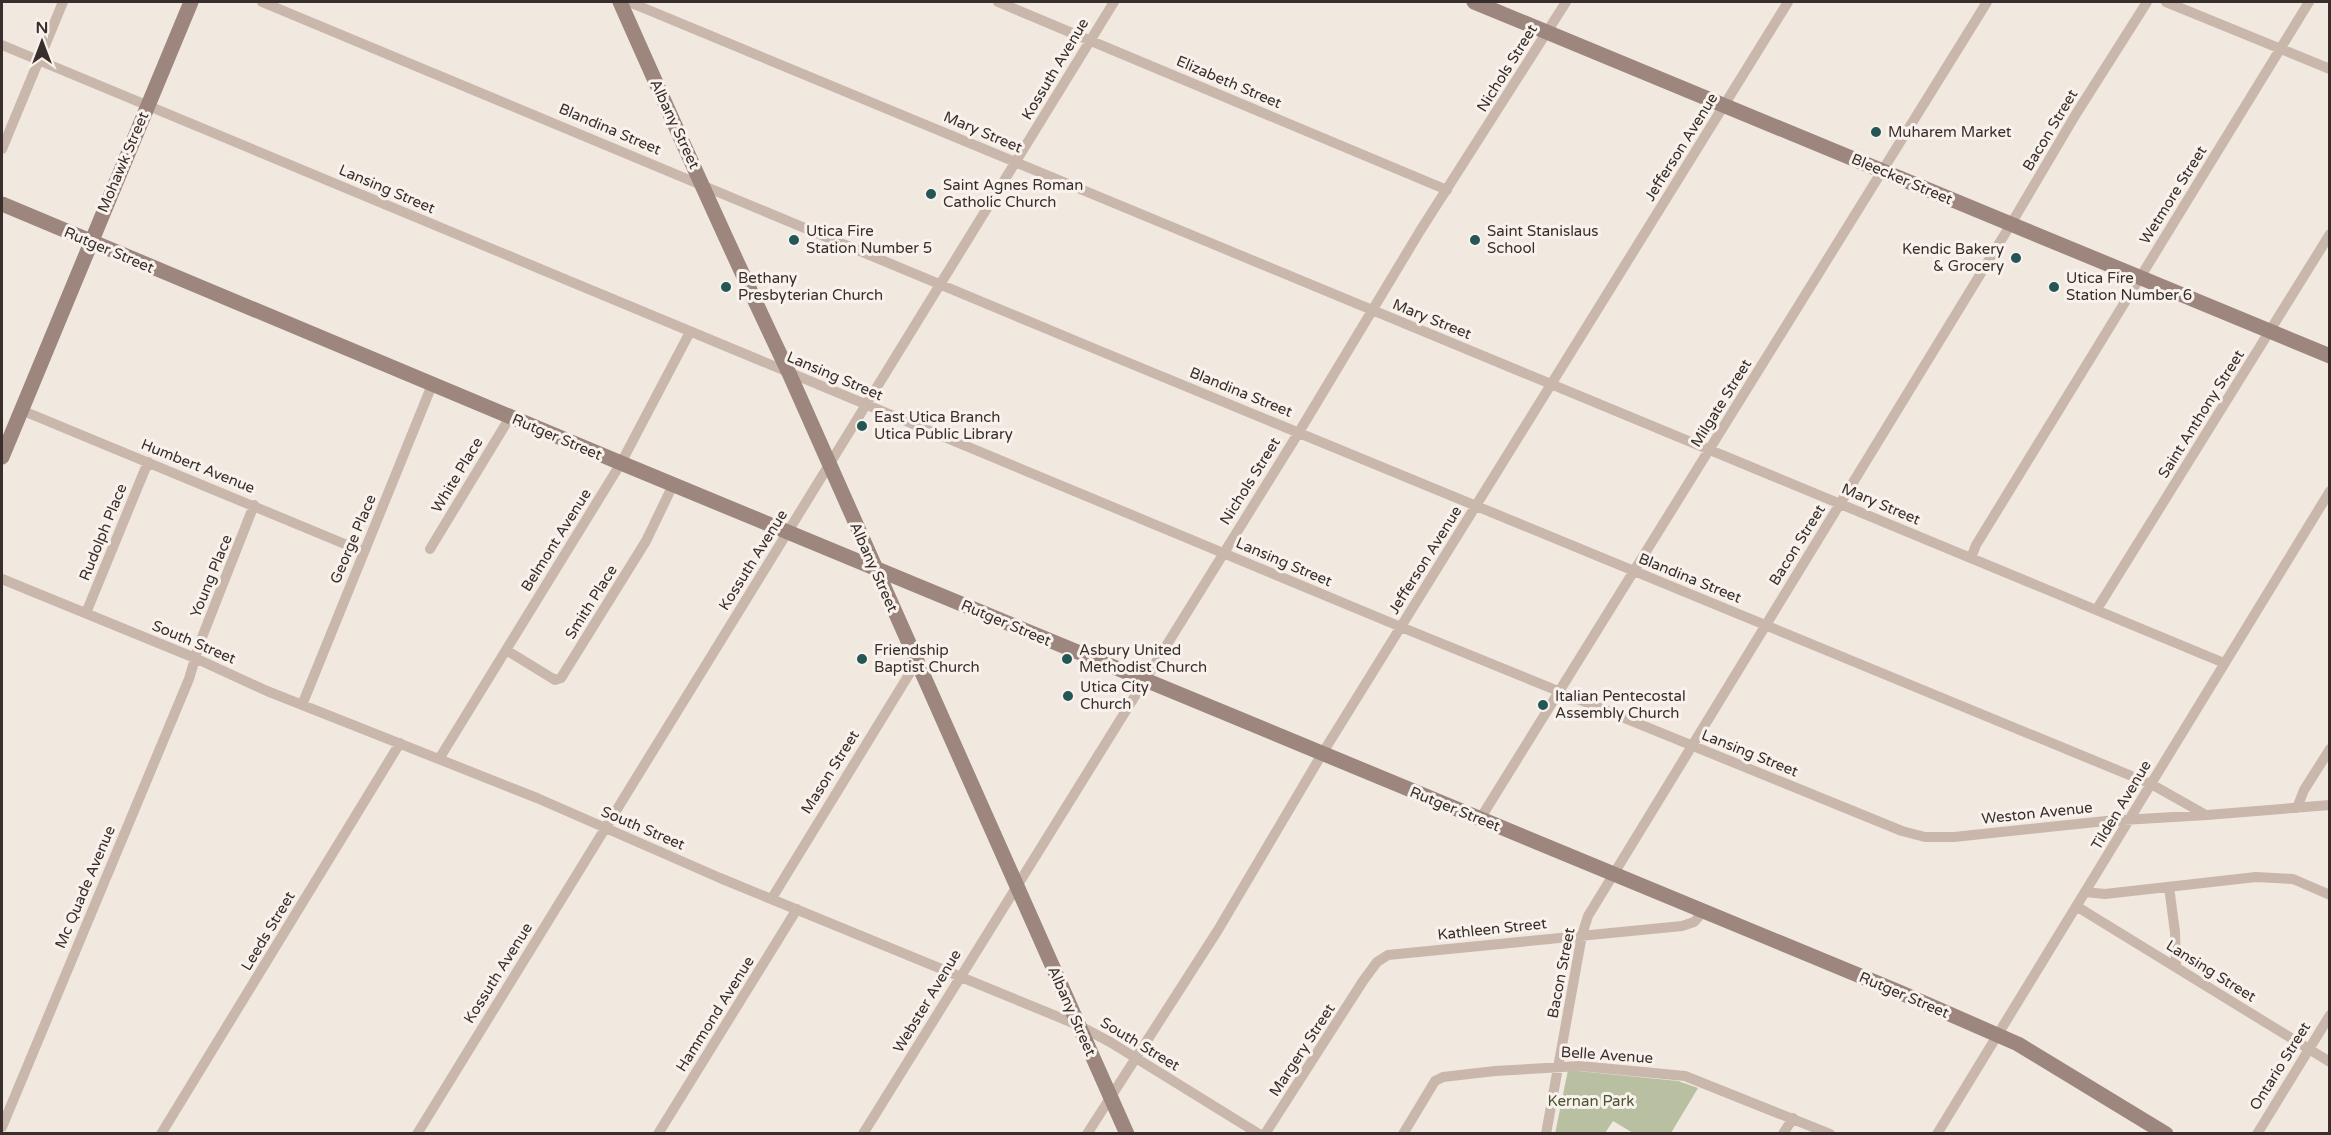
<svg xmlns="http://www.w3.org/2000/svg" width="2331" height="1135" viewBox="0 0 2331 1135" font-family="'Varela Round',sans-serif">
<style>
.green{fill:#b8c0a1}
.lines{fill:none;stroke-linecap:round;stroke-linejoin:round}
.street{stroke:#c9b7ac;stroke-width:10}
.secondary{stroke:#9c867e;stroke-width:15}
.poi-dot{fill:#235655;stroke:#f9f2ec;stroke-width:2}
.labels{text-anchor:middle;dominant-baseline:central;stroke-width:6;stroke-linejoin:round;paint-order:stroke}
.street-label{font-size:15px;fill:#382e2b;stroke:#f9f2ec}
.poi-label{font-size:15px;fill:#382e2b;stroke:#f9f2ec;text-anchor:start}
.park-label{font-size:15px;fill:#4a5430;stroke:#f9f2ec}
</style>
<rect width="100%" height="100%" fill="#f1e8e0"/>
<!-- green -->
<path class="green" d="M1568 1070 1678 1081 1698 1088 1671 1133H1633L1613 1121 1605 1133 1555 1134Z"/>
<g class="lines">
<!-- street -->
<path class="street" d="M262 2 1088 346 2151 784 2206 815
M629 2 2224 663
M998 2 1447 190
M2166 2 2330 69
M2 45 1401 627 1902 831 1925 837H1954L2106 821 2207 815 2330 805
M2 149 63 2
M21 410 364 552
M430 549 510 417
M1971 558 1976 545 2309 2
M2 579 195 658 267 691 537 798 720 878 1078 1025 1110 1042 1259 1134
M2097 609 2330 234
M86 613 148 462
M506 650 555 680 561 678 646 541 673 485
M302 705 432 385
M439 759 621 463 690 332
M2297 808 2304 790 2330 749
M1480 819 1987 2
M2169 887 2175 932 2176 967
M2085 892 2105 894 2256 877 2293 879 2330 895
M772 898 916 663
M2076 906 2330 1062
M2 1127 189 679 199 645 254 505
M161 1134 400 743
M417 1134 1114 2
M658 1134 797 909
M863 1134 1299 432 1420 231 1566 2
M1087 1134 1218 930 1322 754 1788 2
M1265 1134 1363 981 1377 962 1388 955 1682 926 1694 922 1703 912
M1403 1134 1435 1081 1443 1077 1495 1071 1580 1066 1685 1076 1830 1134
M1546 1134 1582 935 1588 916 2011 224 2076 114 2147 2
M1783 1134 1793 1118
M1937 1134 2330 491
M2257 1134 2330 1015"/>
<!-- secondary -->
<path class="secondary" d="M620 2C675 126 730 250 789 373L1127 1134
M1474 2 2330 356
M2 204 621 463 1899 992 2018 1044 2166 1134
M2 457 191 2"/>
</g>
<!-- markers -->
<g class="poi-dot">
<circle cx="1876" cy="132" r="6"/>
<circle cx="931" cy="194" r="6"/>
<circle cx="794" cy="240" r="6"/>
<circle cx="1475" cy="240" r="6"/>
<circle cx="2016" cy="258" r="6"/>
<circle cx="726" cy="287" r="6"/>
<circle cx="2054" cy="287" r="6"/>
<circle cx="862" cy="426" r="6"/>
<circle cx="862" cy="659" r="6"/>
<circle cx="1067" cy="659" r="6"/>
<circle cx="1068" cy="696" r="6"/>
<circle cx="1543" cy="705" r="6"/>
</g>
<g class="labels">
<!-- street labels -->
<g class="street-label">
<text transform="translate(1507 68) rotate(-58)">Nichols Street</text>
<text transform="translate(1055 69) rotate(-59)">Kossuth Avenue</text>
<text transform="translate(1229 82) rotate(23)">Elizabeth Street</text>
<text transform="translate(675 124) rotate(65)">Albany Street</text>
<text transform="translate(610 129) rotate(23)">Blandina Street</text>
<text transform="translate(2050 130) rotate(-59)">Bacon Street</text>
<text transform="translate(983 132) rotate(23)">Mary Street</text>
<text transform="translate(1681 147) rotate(-58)">Jefferson Avenue</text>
<text transform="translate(123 162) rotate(-67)">Mohawk Street</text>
<text transform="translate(1902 179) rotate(23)">Bleecker Street</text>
<text transform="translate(387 189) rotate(23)">Lansing Street</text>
<text transform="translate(2173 195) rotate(-58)">Wetmore Street</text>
<text transform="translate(109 250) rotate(23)">Rutger Street</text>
<text transform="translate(1432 319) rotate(22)">Mary Street</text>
<text transform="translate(835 376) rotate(23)">Lansing Street</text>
<text transform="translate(1241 392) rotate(22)">Blandina Street</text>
<text transform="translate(1721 403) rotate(-58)">Milgate Street</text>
<text transform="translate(2201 414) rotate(-58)">Saint Anthony Street</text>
<text transform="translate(557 437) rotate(23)">Rutger Street</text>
<text transform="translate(198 466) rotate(22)">Humbert Avenue</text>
<text transform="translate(457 475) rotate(-59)">White Place</text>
<text transform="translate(1250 481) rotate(-58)">Nichols Street</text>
<text transform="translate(1881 504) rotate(23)">Mary Street</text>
<text transform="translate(103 532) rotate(-68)">Rudolph Place</text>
<text transform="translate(353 539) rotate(-67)">George Place</text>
<text transform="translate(556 540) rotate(-58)">Belmont Avenue</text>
<text transform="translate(1797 545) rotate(-58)">Bacon Street</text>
<text transform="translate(753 560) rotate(-58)">Kossuth Avenue</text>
<text transform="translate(1425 560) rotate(-58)">Jefferson Avenue</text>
<text transform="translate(1284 562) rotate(23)">Lansing Street</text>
<text transform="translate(874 567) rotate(66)">Albany Street</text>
<text transform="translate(211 576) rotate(-68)">Young Place</text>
<text transform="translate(1690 578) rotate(22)">Blandina Street</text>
<text transform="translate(591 602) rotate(-58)">Smith Place</text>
<text transform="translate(1006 623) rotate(23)">Rutger Street</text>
<text transform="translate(194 642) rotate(23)">South Street</text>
<text transform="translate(1750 753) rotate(22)">Lansing Street</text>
<text transform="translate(830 772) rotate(-58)">Mason Street</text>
<text transform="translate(2121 805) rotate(-59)">Tilden Avenue</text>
<text transform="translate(1455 809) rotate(22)">Rutger Street</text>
<text transform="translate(2037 813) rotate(-6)">Weston Avenue</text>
<text transform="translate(643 828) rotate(23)">South Street</text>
<text transform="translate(85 887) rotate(-67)">Mc Quade Avenue</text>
<text transform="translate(1492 929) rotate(-6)">Kathleen Street</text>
<text transform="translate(268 931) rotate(-59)">Leeds Street</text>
<text transform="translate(2211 971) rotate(32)">Lansing Street</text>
<text transform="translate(498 973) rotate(-58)">Kossuth Avenue</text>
<text transform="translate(1561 973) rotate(-79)">Bacon Street</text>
<text transform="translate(1904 995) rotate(23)">Rutger Street</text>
<text transform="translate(927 1001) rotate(-59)">Webster Avenue</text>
<text transform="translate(1072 1011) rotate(66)">Albany Street</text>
<text transform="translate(715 1014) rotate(-58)">Hammond Avenue</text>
<text transform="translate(1140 1044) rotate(31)">South Street</text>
<text transform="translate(1302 1050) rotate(-57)">Margery Street</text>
<text transform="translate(1607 1055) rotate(4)">Belle Avenue</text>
<text transform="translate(2280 1066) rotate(-58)">Ontario Street</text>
</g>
<!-- poi labels -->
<g class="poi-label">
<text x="1888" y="132">Muharem Market</text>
<text x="943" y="185">Saint Agnes Roman<tspan x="943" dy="17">Catholic Church</tspan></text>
<text x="806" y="231">Utica Fire<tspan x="806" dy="17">Station Number 5</tspan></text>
<text x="1487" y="231">Saint Stanislaus<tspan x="1487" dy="17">School</tspan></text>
<text x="2004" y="249" text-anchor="end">Kendic Bakery<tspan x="2004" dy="17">&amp; Grocery</tspan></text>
<text x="738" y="278">Bethany<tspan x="738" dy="17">Presbyterian Church</tspan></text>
<text x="2066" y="278">Utica Fire<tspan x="2066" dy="17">Station Number 6</tspan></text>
<text x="874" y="417">East Utica Branch<tspan x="874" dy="17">Utica Public Library</tspan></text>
<text x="874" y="650">Friendship<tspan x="874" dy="17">Baptist Church</tspan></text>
<text x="1079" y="650">Asbury United<tspan x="1079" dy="17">Methodist Church</tspan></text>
<text x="1080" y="687">Utica City<tspan x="1080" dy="17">Church</tspan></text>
<text x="1555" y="696">Italian Pentecostal<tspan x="1555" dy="17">Assembly Church</tspan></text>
</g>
<!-- park labels -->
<g class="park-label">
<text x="1591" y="1101">Kernan Park</text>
</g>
</g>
<!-- border -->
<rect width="2331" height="1135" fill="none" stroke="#382e2b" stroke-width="6"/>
<!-- north arrow -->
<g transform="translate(42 42)" stroke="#f9f2ec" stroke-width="4.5" paint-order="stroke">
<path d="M0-4.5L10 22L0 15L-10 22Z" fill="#382e2b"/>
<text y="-9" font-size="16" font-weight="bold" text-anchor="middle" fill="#382e2b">N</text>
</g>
</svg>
